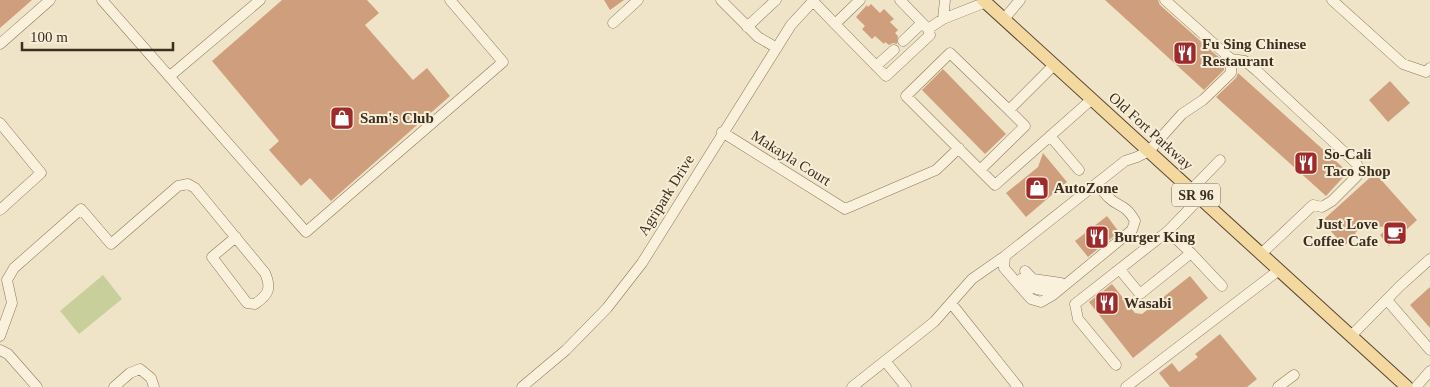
<svg xmlns="http://www.w3.org/2000/svg" width="1430" height="387" viewBox="0 0 1430 387" font-family="'Times New Roman',serif">
<style>
.green{fill:#c9cf9b}
.building{fill:#cf9f7d}
.lines{fill:none;stroke-linecap:round;stroke-linejoin:round}
.minor-casing{stroke:#8d765c;stroke-width:11}
.major-casing{stroke:#5b4430;stroke-width:14}
.minor{stroke:#faf1dc;stroke-width:10}
.major{stroke:#f3d9a0;stroke-width:12}
.labels{text-anchor:middle;dominant-baseline:central;stroke-width:4;stroke-linejoin:round;paint-order:stroke}
.shield{fill:#f7eed8;stroke:#756857;stroke-width:1}
.shield-label{font-size:14px;font-weight:bold;fill:#3d2e20}
.poi-label{font-size:15px;font-weight:bold;fill:#3d2e20;stroke:#f7eed8;text-anchor:start}
.street-label{font-size:15px;fill:#3d2e20;stroke:#f7eed8}
</style>
<rect width="100%" height="100%" fill="#f0e4c8"/>
<!-- green -->
<path class="green" d="M103 275 122 299 79 334 60 311Z"/>
<!-- building -->
<path class="building" d="M0 0H32L0 28Z
M282 0H367L379 13 365 25 413 80 427 68 450 96 331 201 310 178 301 186 269 150 279 141 212 61Z
M604 0H624L610 10Z
M1105 0H1158L1160 5 1224 62V70L1204 90Z
M871 4 880 13 884 9 894 19 890 22 898 30 895 33 898 36 897 44 893 43 889 45 885 42 884 44 875 36 872 39 862 29 865 26 856 17 867 5 868 7Z
M943 69 1006 134 985 154 922 90Z
M1238 73 1348 172 1326 196 1216 97 1236 78Z
M1390 81 1410 103 1388 122 1369 100Z
M1043 153 1067 182 1026 217 1006 193 1038 167Z
M1375 173 1417 220 1389 246 1380 235 1389 227 1363 226 1355 233 1357 235 1344 246 1322 221Z
M1107 216 1119 232 1088 257 1075 241Z
M1190 276 1208 298 1133 358 1089 302 1112 284 1135 313 1142 314Z
M1430 287V328L1410 305Z
M1220 334 1257 379 1247 387H1170L1159 373 1172 363 1179 372 1198 357 1195 354Z"/>
<g class="lines">
<!-- minor casing -->
<g class="minor-casing">
<path id="minor" d="M102 0 306 232 503 62 450 0
M721 0 758 37 777 48
M860 0 835 24 886 76 930 35 928 29 900 0
M1165 0 1231 59 1245 61 1257 71 1357 164V176L1332 201 1322 207 1313 205 1261 254
M1332 0 1403 64 1426 72 1430 68
M813 1 835 24
M943 19 945 0
M1004 19 1020 0
M613 23 638 0
M747 27 776 0
M928 29 943 19 986 2
M903 41 922 23
M0 44 50 0
M1054 65 1009 110 950 53 906 96 995 185 1092 99
M876 66 894 50
M170 76 260 0
M0 123 41 173 0 210
M722 132 845 209 936 170 959 148
M1050 136 1079 170
M980 170 1025 126 1009 110
M1097 183C1101 188 1104 193 1108 197 1119 208 1125 203 1135 221L1132 230 1053 295 1041 302 1031 299 1004 268 1005 256 1125 161 1137 157 1149 151 1182 114 1203 100 1231 73V59
M1191 190 1220 160
M1168 231 1191 253 1222 286
M1120 270 1140 294 1191 253
M1025 271 1033 279 1061 283
M1021 279C1030 289 1047 295 1058 285
M1387 300 1430 350
M951 303 1018 387
M0 336 12 303 7 280 14 268 81 209 111 244 178 186 188 184 195 188 265 273C272 289 268 295 255 304L247 303 212 257 236 237
M1351 336 1400 286 1430 259
M0 350 8 354 37 387
M885 361 906 387
M1116 365 1078 319 1075 304 1168 231 1200 198
M114 387 130 373 140 369 151 378 154 387
M522 387 566 350 607 308 642 263 791 25 814 0
M852 387 934 322 972 279 1005 256
M1126 387 1279 270
M1278 387 1294 375
M1416 387 1430 371"/>
</g>
<!-- major casing -->
<g class="major-casing">
<path id="major" d="M983 0 1407 387"/>
</g>
<!-- minor -->
<use href="#minor" class="minor"/>
<!-- major -->
<use href="#major" class="major"/>
</g>
<!-- icons -->
<defs>
<g id="restaurant-square" transform="scale(1.25)"><rect x="-9" y="-9" width="18" height="18" rx="4" fill="#9e2a2b" stroke="#f7eed8"/><path d="M-5-6h1v4h1v-4h1v4h1v-4h1v5L-1.5 .5V6h-2V.5L-5-1ZM5-6V6H3V1.5H1.5Q1.5-4 5-6Z" fill="#fff"/></g>
<g id="shop-square" transform="scale(1.25)"><rect x="-9" y="-9" width="18" height="18" rx="4" fill="#9e2a2b" stroke="#f7eed8"/><path d="M-5-2.5h2.3a2.7 3.5 0 0 1 5.4 0H5L5.5 6h-11ZM-1.5-2.5h3a1.5 2.3 0 0 0-3 0Z" fill="#fff"/></g>
<g id="cafe-square" transform="scale(1.25)"><rect x="-9" y="-9" width="18" height="18" rx="4" fill="#9e2a2b" stroke="#f7eed8"/><path d="M-5.5-4.5H6V0H3Q3 3.5 0 3.5H-2.5Q-5.5 3.5-5.5 0ZM3-3.2v2h1.7v-2ZM-6 4.5H4V6H-6Z" fill="#fff"/></g>
</defs>
<g fill-rule="evenodd">
<use href="#restaurant-square" x="1185" y="53"/>
<use href="#shop-square" x="342" y="118"/>
<use href="#restaurant-square" x="1306" y="163"/>
<use href="#shop-square" x="1037" y="188"/>
<use href="#cafe-square" x="1395" y="233"/>
<use href="#restaurant-square" x="1097" y="237"/>
<use href="#restaurant-square" x="1107" y="303"/>
</g>
<g class="labels">
<!-- shield labels -->
<rect class="shield" x="1172" y="183.5" width="48" height="23" rx="4"/>
<g class="shield-label">
<text x="1196" y="195">SR 96</text>
</g>
<!-- poi labels -->
<g class="poi-label">
<text x="1202" y="44">Fu Sing Chinese<tspan x="1202" dy="17">Restaurant</tspan></text>
<text x="360" y="118">Sam's Club</text>
<text x="1324" y="154">So-Cali<tspan x="1324" dy="17">Taco Shop</tspan></text>
<text x="1054" y="188">AutoZone</text>
<text x="1378" y="224" text-anchor="end">Just Love<tspan x="1378" dy="17">Coffee Cafe</tspan></text>
<text x="1114" y="237">Burger King</text>
<text x="1124" y="303">Wasabi</text>
</g>
<!-- street labels -->
<g class="street-label">
<text transform="translate(1151 131) rotate(42)">Old Fort Parkway</text>
<text transform="translate(791 158) rotate(32)">Makayla Court</text>
<text transform="translate(666 195) rotate(-58)">Agripark Drive</text>
</g>
</g>
<!-- scale -->
<path d="M22 42v8h151v-8" fill="none" stroke="#3d2e20" stroke-width="2.5"/>
<text x="30" y="42" font-size="15" fill="#3d2e20" stroke="#f7eed8" stroke-width="4" paint-order="stroke">100 m</text>
</svg>
